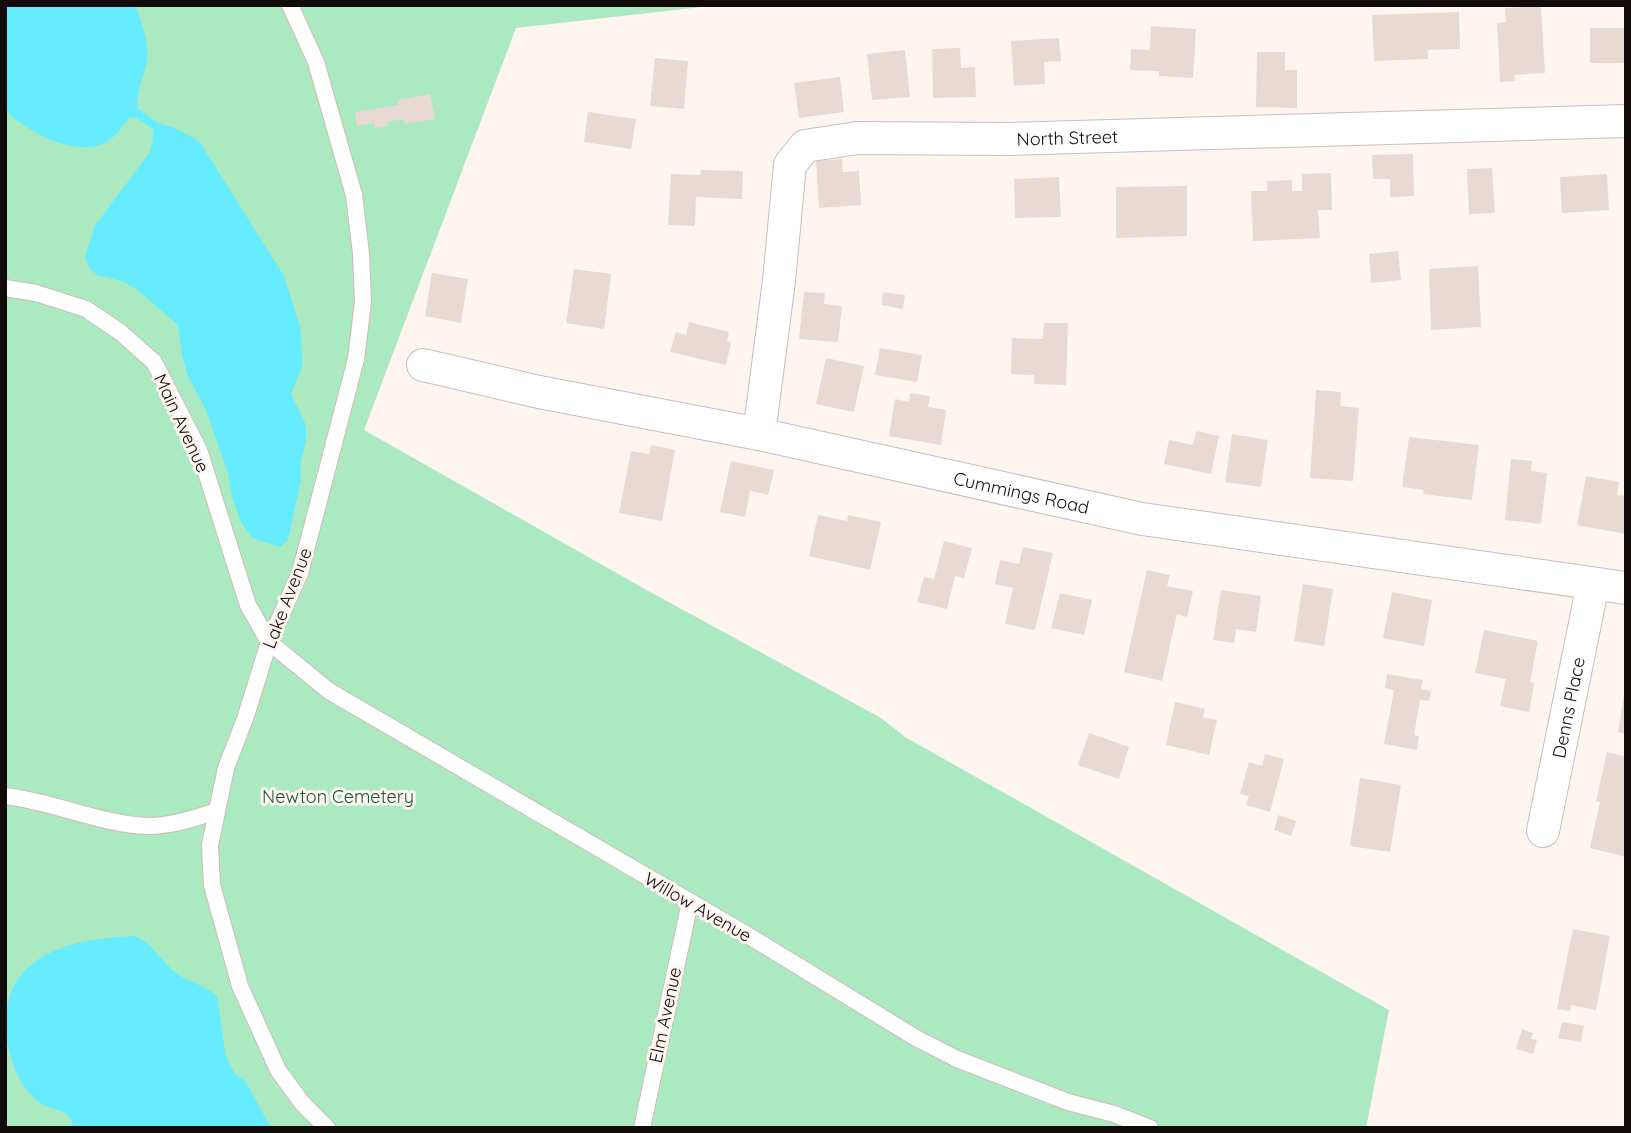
<svg xmlns="http://www.w3.org/2000/svg" width="1631" height="1133" viewBox="0 0 1631 1133" font-family="Quicksand,sans-serif">
<style>
.green{fill:#abe9c0}
.water{fill:#67ebfe}
.building{fill:#e8d9d4}
.lines{fill:none;stroke-linecap:round;stroke-linejoin:round}
.lane-casing{stroke:#cbbdb7;stroke-width:18}
.street-casing{stroke:#cbbdb7;stroke-width:34}
.lane{stroke:#fff;stroke-width:16}
.street{stroke:#fff;stroke-width:32}
.labels{text-anchor:middle;dominant-baseline:central;stroke-width:6;stroke-linejoin:round;paint-order:stroke}
.street-label{font-size:18px;fill:#110c0a;stroke:#fef5f1}
.park-label{font-size:18px;fill:#145733;stroke:#fef5f1}
</style>
<rect width="100%" height="100%" fill="#fef5f1"/>
<!-- green -->
<path class="green" d="M5 5H719L516 28 364 430 643 588 881 718 905 737 1389 1010 1366 1128H5Z"/>
<!-- water -->
<path class="water" d="M5 5H136C141 23 149 41 147 60 145 76 135 92 138 109L158 123 175 128 199 141 284 276 300 327 302 352V367L291 394 306 425V441L300 464 301 480 288 540 280 547 252 538 241 522 232 497 228 473 206 410 188 376 182 355 178 325 139 291 122 281 97 275 90 269 85 257 94 227 150 152 153 140V129L135 117 129 118C122 126 116 137 106 142 77 159 26 131 5 110Z
M134 936C150 941 161 960 175 972 187 982 203 984 217 996L226 1057 235 1074 246 1082 271 1128H72C74 1109 53 1111 42 1104 19 1089 10 1061 6 1034 0 953 72 939 134 936Z"/>
<!-- building -->
<path class="building" d="M1541 6 1545 73 1514 75 1515 81 1500 82 1497 23 1506 22 1505 8Z
M1459 12 1460 49 1428 50V59L1374 61 1372 15Z
M1151 26 1196 29 1193 78 1159 76V71L1130 70 1131 49 1150 50Z
M1590 28H1626V63H1590Z
M1059 38 1061 61 1044 62 1045 84 1014 86 1011 41Z
M960 48 961 68 975 67 976 97 933 98 932 49Z
M905 50 910 97 872 100 867 54Z
M1257 52H1285V70H1297V108L1256 107Z
M655 58 688 61 684 109 650 106Z
M840 77 844 112 799 118 794 83Z
M430 94 435 119 405 124 404 119 387 122 388 126 375 128 374 123 357 126 355 112 399 105 398 100Z
M588 112 636 119 631 149 584 142Z
M1413 154 1414 196 1390 197V179H1373L1372 155Z
M842 159 843 172 859 171 861 205 819 208 816 161Z
M1492 168 1495 213 1469 214 1467 169Z
M701 170 743 171 742 199 696 197 695 226 668 225 671 174 700 175Z
M1331 173 1332 210H1318L1320 238 1253 241 1251 191H1267V181L1292 180V191H1302V174Z
M1607 174 1609 210 1562 213 1560 177Z
M1059 177 1061 217 1015 218 1014 179Z
M1187 186V236L1116 238V187Z
M1398 251 1401 280 1371 283 1369 254Z
M1478 266 1481 327 1431 330 1429 269Z
M574 269 611 274 604 329 566 323Z
M432 273 468 279 461 323 425 316Z
M804 292 825 293 824 304 842 306 838 342 799 339Z
M883 292 905 295 903 309 882 305Z
M689 322 729 332 727 341 731 342 726 365 670 352 676 332 686 335Z
M1044 323H1068L1066 385 1034 384V375L1011 374 1012 338 1043 339Z
M880 348 922 355 917 382 875 375Z
M826 358 864 366 854 412 816 404Z
M1316 390 1341 392 1340 406 1359 408 1353 481 1310 478Z
M910 393 930 396 928 407 946 410 941 445 889 436 895 399 909 402Z
M1196 431 1219 436 1211 474 1164 464 1169 440 1193 445Z
M1232 434 1268 440 1261 487 1225 482Z
M1409 437 1479 445 1472 500 1423 494 1424 490 1402 487Z
M651 445 675 450 662 521 619 513 631 451 649 454Z
M1511 459 1532 461 1531 471 1547 473 1541 524 1505 520Z
M731 461 774 470 768 495 750 491 745 517 720 512Z
M1586 476 1619 482 1617 495 1626 496V534L1577 525Z
M818 515 847 521 848 515 881 522 870 570 809 556Z
M944 541 972 548 964 578 955 576 947 609 917 602 924 577 934 579Z
M1023 547 1053 553 1035 630 1005 624 1013 588 995 584 1000 560 1019 564Z
M1147 570 1170 575 1167 586 1193 591 1187 617 1177 614 1162 681 1124 672Z
M1303 584 1333 589 1324 646 1294 641Z
M1221 590 1261 596 1256 632 1236 629 1234 643 1213 640Z
M1392 592 1432 600 1424 646 1383 638Z
M1060 593 1092 600 1084 635 1051 628Z
M1484 630 1538 641 1530 682 1534 683 1529 712 1500 706 1506 679 1475 673Z
M1387 674 1423 680 1421 689 1431 691 1429 701 1420 700 1414 735 1419 736 1417 750 1384 744 1394 690 1385 688Z
M1624 695H1626V734L1618 732Z
M1175 702 1205 709 1203 717 1217 720 1209 755 1166 745Z
M1089 733 1129 747 1119 779 1078 765Z
M1607 752 1626 757V857L1590 848 1600 802 1596 801Z
M1265 754 1284 759 1270 812 1246 805 1249 796 1240 794 1249 762 1262 766Z
M1360 778 1401 785 1390 852 1350 846Z
M1278 815 1296 821 1291 836 1274 830Z
M1573 929 1610 936 1596 1010 1571 1005 1570 1011 1557 1009Z
M1562 1022 1584 1026 1581 1042 1558 1038Z
M1522 1029 1533 1033 1531 1039 1537 1040 1533 1054 1516 1049Z"/>
<g class="lines">
<!-- lane casing -->
<g class="lane-casing">
<path id="lane" d="M290 5 316 62 354 195 361 253 363 302 356 359 300 573 269 642 246 716 226 768 210 845 212 885 240 986 278 1070 302 1103 327 1128
M5 288 36 293 86 309 120 332 154 362 199 450 248 605 269 642 329 691 754 939 916 1038 957 1059 1068 1102 1114 1114 1150 1128
M5 796C52 801 103 825 148 826 172 826 195 818 217 811
M642 1128 690 902"/>
</g>
<!-- street casing -->
<g class="street-casing">
<g id="street">
<path id="s1" d="M423 365 539 392 759 434 1142 519 1626 588"/>
<path id="s2" d="M759 434 779 281 790 165 805 146 857 138 1008 139 1626 121"/>
<path id="s3" d="M1543 831 1593 584"/>
</g>
</g>
<!-- lane -->
<use href="#lane" class="lane"/>
<!-- street -->
<use href="#street" class="street"/>
</g>
<g class="labels">
<!-- street labels -->
<g class="street-label">
<text stroke="none"><textPath href="#s2" startOffset="558">North Street</textPath></text>
<text transform="translate(182 423) rotate(65)">Main Avenue</text>
<text stroke="none"><textPath href="#s1" startOffset="612">Cummings Road</textPath></text>
<text transform="translate(287 598) rotate(-69)">Lake Avenue</text>
<text stroke="none"><textPath href="#s3" startOffset="126">Denns Place</textPath></text>
<text transform="translate(698 907) rotate(30)">Willow Avenue</text>
<text transform="translate(665 1015) rotate(-78)">Elm Avenue</text>
</g>
<!-- park labels -->
<g class="park-label">
<text x="338" y="796">Newton Cemetery</text>
</g>
</g>
<!-- border -->
<rect width="1631" height="1133" fill="none" stroke="#110c0a" stroke-width="14"/>
</svg>
